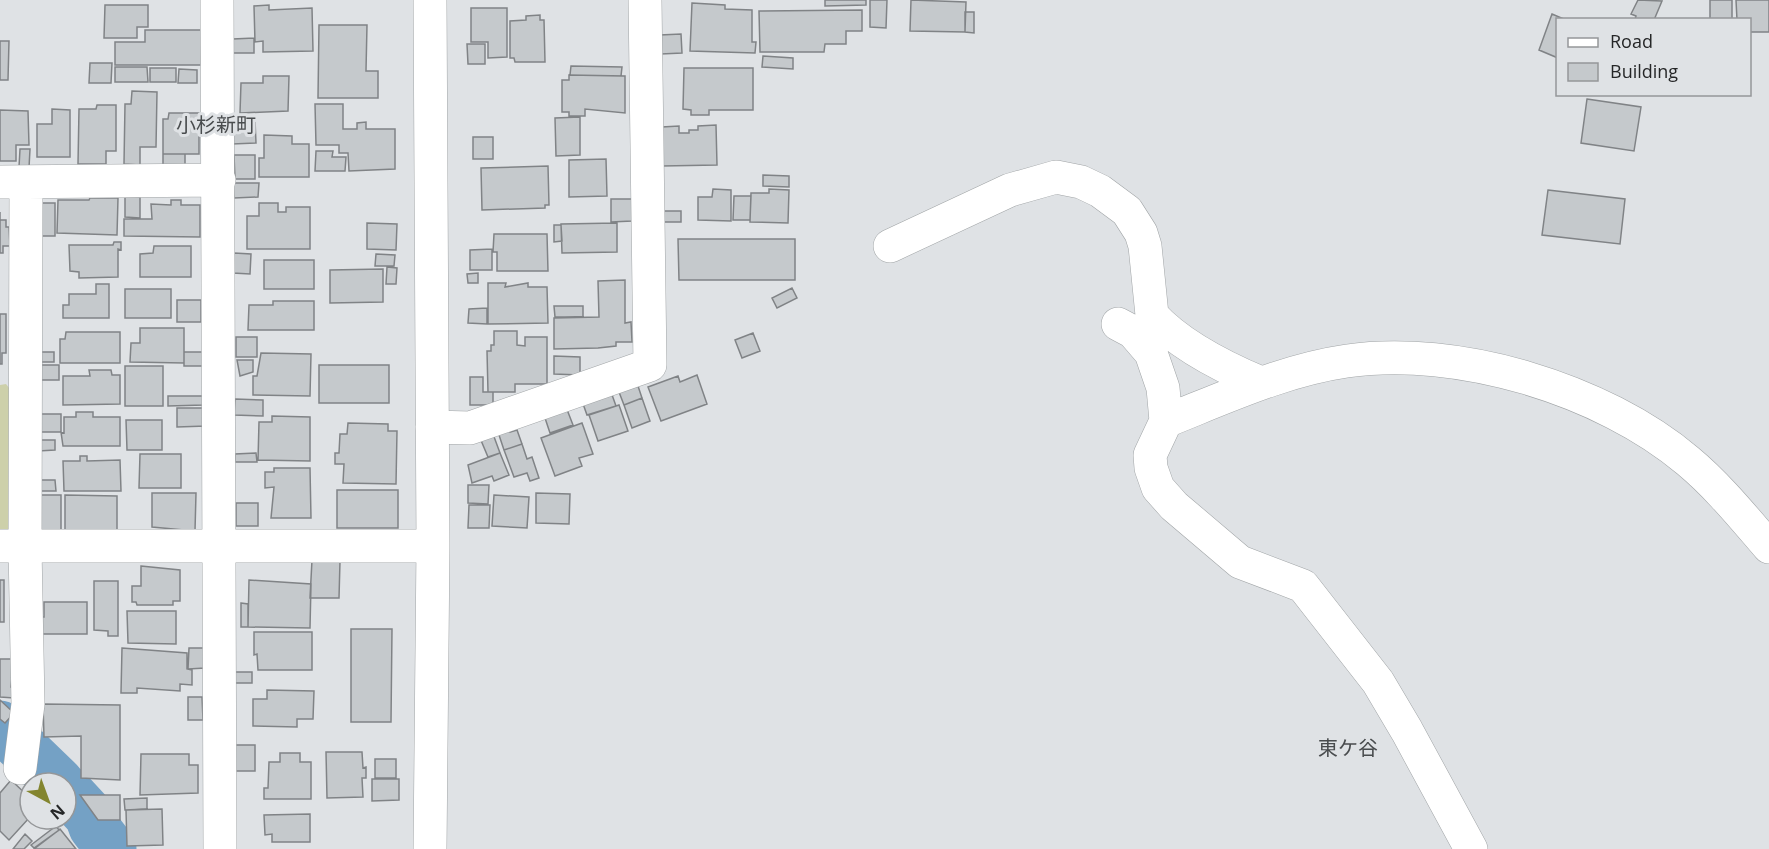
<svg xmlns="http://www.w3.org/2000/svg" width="1769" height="849" viewBox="0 0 1769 849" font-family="'Open Sans','Noto Sans JP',sans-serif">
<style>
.green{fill:#cdd0aa}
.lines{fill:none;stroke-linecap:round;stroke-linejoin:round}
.river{stroke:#74a1c5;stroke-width:51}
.building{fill:#c5c9cc;stroke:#808386;stroke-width:1.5}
.minor-casing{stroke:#a0a4a6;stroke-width:34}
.minor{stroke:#fff;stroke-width:33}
.labels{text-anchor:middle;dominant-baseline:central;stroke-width:6;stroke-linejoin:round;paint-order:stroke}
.quarter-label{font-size:20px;fill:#494c4e;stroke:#dfe2e5}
</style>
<rect width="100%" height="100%" fill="#dfe2e5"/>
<!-- green -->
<path class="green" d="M6 384 13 393V530L0 537V385Z"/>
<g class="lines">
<!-- river -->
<path class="river" d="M0 726 59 783
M66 790 90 816 94 827 111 849"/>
</g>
<!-- building -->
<path class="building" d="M825 0H866V5L825 6Z
M870 0H887L886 28 870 27Z
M911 0 966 2 965 32 910 31Z
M1638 0 1662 1 1654 20H1635L1636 16 1631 14Z
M1710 0H1732V20L1710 19Z
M1736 0H1769V32H1750V20H1737Z
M692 3 725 5V9L752 10V42H756L755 53 690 51Z
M105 5H148V27H137V38H104Z
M269 5V10L312 8 313 51 263 52V41L255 42 254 6Z
M471 8H507V57L488 58V42H471Z
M862 10V31H846V44H825L824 52H760L759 11Z
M965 12H974V33L965 32Z
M1552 14 1566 20H1558V58L1539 50Z
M540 15V20H544L545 62H515L514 58H510V21L526 20V16Z
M319 25H367L366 71H378V98H318Z
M145 30H201V65H115V42H145Z
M681 34 682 53 661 54 660 35Z
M254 38V53H233V39Z
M0 41H9L8 80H0Z
M467 44H485V64H468Z
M763 56 793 58V69L762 67Z
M90 63H112L111 83H89Z
M571 66 622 67 621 76 570 75Z
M115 67H147L148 82H115Z
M150 68H176V82H150Z
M684 68H753V110H709V115H691V110L683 109Z
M179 69 197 70V83H178Z
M569 75 625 76V113L585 109V116H569V112H562V80H569Z
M263 76H289L288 111 240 113 241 83H263Z
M132 91 157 92 156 147H140V165L124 164 125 104H131Z
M1587 99 1641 107 1634 151 1581 143Z
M315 104H343V129H357V123L366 122V129H395V169L349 171 348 153H339V145H316Z
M97 105H116V151H106V164H78L79 109H96Z
M52 109 70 110V157H37V124H52Z
M0 110 28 111 29 145H16V161H0Z
M169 113H199V154H163V119H168Z
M580 117V155L556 156 555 118Z
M255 120 256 143 232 144V121Z
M716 125 717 165 662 166V127L679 126V133H689V130H698V126Z
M264 135 292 136V144H309V177H259V158H264Z
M473 137H493V159H473Z
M20 149H30L29 168 19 167Z
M316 151H333L332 157H346L345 171H315Z
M163 154H185V167L163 166Z
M234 155H255V179H235Z
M606 159 607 196 569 197V160Z
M548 166 549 205H545V208L482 210 481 168Z
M763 175 789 176V187L763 186Z
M233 183H259L258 197 234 198Z
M713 189 731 190V221L698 220V197H712Z
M769 189 789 190 788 223 750 222 751 193H769Z
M1548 190 1625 199 1620 244 1542 235Z
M734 196H751L750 220H733Z
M125 197H140V218L125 217Z
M90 198H118L117 235 57 233 58 200H89Z
M611 199H632V221L611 222Z
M171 200H181V205H200V237L124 236V219H152L151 204 171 205Z
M37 203H55V236H38Z
M259 203H278V212H286V207H310V249H247V216H259Z
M662 211H681V222H662Z
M0 212V220H6V227H9L10 246H3V253H0Z
M367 223 397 224 396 250 367 249Z
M617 223V252L562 253 561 224Z
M554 225H561L562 241 554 242Z
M494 234H547L548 271H497V252H493Z
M678 239H795V280H679Z
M114 242H121V250L118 249V277L79 278V272L70 271 69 245H113Z
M154 246H191V277H140V254L153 253Z
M492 249V270H470V250Z
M234 253 251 254 250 274 233 273Z
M376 254 395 255 394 266H375Z
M264 260H314V289H264Z
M387 267 397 268 396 284H386Z
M383 269V302L330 303V270Z
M478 273V283H468L467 274Z
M625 280V323L631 322 632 342H616V346L598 348 554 349V318L599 317 598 281Z
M488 283H506L505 287 528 283V287H547L548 323 488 324Z
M96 284H109V318H63V305H69V294H96Z
M792 288 797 298 777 308 772 298Z
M125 289H171V318H125Z
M177 300H201V322H177Z
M273 301H314V330H248L249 305H273Z
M554 306H583V317H555Z
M487 308V324L468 323 469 309Z
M0 314H6V353H2V364H0Z
M140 328H184V363L130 362 131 343H140Z
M494 331H517V345L525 346V337H547V384H515V392H488L487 351H491V345H494Z
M66 332H120V363H60V339H65Z
M753 333 760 351 742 358 735 340Z
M236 337H257V357H236Z
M37 352H54V362H38Z
M184 352H205V366H184Z
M261 353 311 354 310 396 253 395V376H257Z
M554 356 580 357V375L554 374Z
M237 360H253V372L240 376Z
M40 365H59V380H40Z
M319 365H389V403H319Z
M125 366H163V406H125Z
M89 370H111L112 375H120V404L63 405V376H90Z
M697 375 707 404 661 421 648 387 678 376 680 382Z
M470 377H483V392H493V405H470Z
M638 386 642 398 624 405 619 392Z
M611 392 616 406 587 415 582 401Z
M168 396H204V405L168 406Z
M642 398 650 421 632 428 624 405Z
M235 399 263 400V416L234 415Z
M619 405 628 431 598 441 589 415Z
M566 407 573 425 550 433 544 415Z
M177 408H206V426L177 427Z
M76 412H93V417H120V446H63L61 432 64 433V417H76Z
M41 414H61V432H41Z
M272 416 310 417V461L258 460 259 422H272Z
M126 420H162V450H127Z
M348 423 388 424V431H397L396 484 343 483 344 464H335V453H339L340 434H347Z
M582 423 593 454 579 458 582 466 555 476 541 438Z
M508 428 510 432 517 430 522 444 504 450 498 432Z
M493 434 500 453 488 457 480 438Z
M38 440H55V450L38 451Z
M522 444 527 459 532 457 539 478 530 481 527 473 514 477 504 450Z
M256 453 257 462H235V454Z
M500 453 509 475 494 481 492 476 472 483 468 465Z
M140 454H181V488H139Z
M80 456H87V461L120 460 121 491H64L63 461H80Z
M274 468H310L311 518H271L274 487 265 488V472H274Z
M37 480H55L56 491H37Z
M468 485H489L488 504 468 503Z
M337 490H398V528H337Z
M152 493H196L195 531 152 527Z
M536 493 570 494 569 524 536 523Z
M40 495H61V530H40Z
M65 495 117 496V532L65 530Z
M494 495 529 497 527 528 492 526Z
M236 503H258V526H236Z
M469 505H490L489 528H468Z
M312 560 340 561 339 598H310Z
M141 566 180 570V601H173V605H137L136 602H132V586H141Z
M0 580H4V622H0Z
M249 580 311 584 310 628 248 627Z
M94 581H118V636H108V631L94 630Z
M44 602H87V634H38V617H44Z
M241 603 248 604V627H241Z
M127 611H176V644L128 643Z
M351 629H392L391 722H351Z
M254 632H312V670H258L257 654 254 655Z
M122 648 187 653V669L192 670V685L180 684V691L137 688V693H121Z
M189 648H205V668L188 669Z
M0 659H14L11 687H14V698L0 697Z
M234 672H252V683H234Z
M267 690 314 691 313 719H297V727L253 726V699H267Z
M188 697H202L203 720H188Z
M0 700 14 713 5 723 0 719Z
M43 704 120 705V780L81 778V736L44 737Z
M235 745H255V771H235Z
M326 752H362L363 768 366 767V778H362L363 797 327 798Z
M280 753H300V762H311V799H264V788H268L269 762H280Z
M141 754H189V765H198V793L140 795Z
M375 759H396V778H375Z
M372 779H399V800L372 801Z
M11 780 30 798V817L9 840 0 831V793Z
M80 795H120V820H98Z
M147 798V809L125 810 124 799Z
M162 809 163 845 127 846 126 810Z
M310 814V842H272V834L265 835 264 815Z
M56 826 59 830 34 848 31 845Z
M60 829 76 849H34L59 830Z
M25 834 32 841 24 849H13Z"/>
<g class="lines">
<!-- minor casing -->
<g class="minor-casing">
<path id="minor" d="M217 0 220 849
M430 0 433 546 430 849
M0 182 219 180
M890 246 1010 190 1056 177 1081 182 1100 191 1127 211 1141 233 1145 246 1152 315 1151 353 1163 388 1166 421 1150 455 1151 468 1158 488 1174 506 1240 562 1303 586 1378 682 1407 731 1471 849
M1152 315C1179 345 1223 367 1261 383
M1118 324 1133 332 1151 353
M1166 421C1224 398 1284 370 1347 361 1457 345 1603 389 1688 461 1718 486 1743 517 1769 547
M432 427 470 428 650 365 645 0
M0 546H433
M20 768 28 704 25 547 26 182"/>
</g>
<!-- minor -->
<use href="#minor" class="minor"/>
</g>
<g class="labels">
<!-- quarter labels -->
<g class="quarter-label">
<text x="216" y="124">小杉新町</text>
<text x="1348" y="747">東ケ谷</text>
</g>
</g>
<!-- legend -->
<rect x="1556" y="18" width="195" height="78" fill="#dfe2e5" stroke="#959799" stroke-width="1.5"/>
<rect x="1568" y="38" width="30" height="9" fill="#ffffff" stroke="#959799" stroke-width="1.5"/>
<text x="1610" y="48" font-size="18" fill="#252627">Road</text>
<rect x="1568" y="63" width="30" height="18" fill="#c5c9cc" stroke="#959799" stroke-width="1.5"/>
<text x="1610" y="78" font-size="18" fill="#252627">Building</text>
<!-- north arrow -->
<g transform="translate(48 801) rotate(139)"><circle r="28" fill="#dfe2e5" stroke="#959799" stroke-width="1.5"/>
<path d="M0-4.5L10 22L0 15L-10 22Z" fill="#83852f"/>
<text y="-9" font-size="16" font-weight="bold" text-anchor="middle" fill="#252627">N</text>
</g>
</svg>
